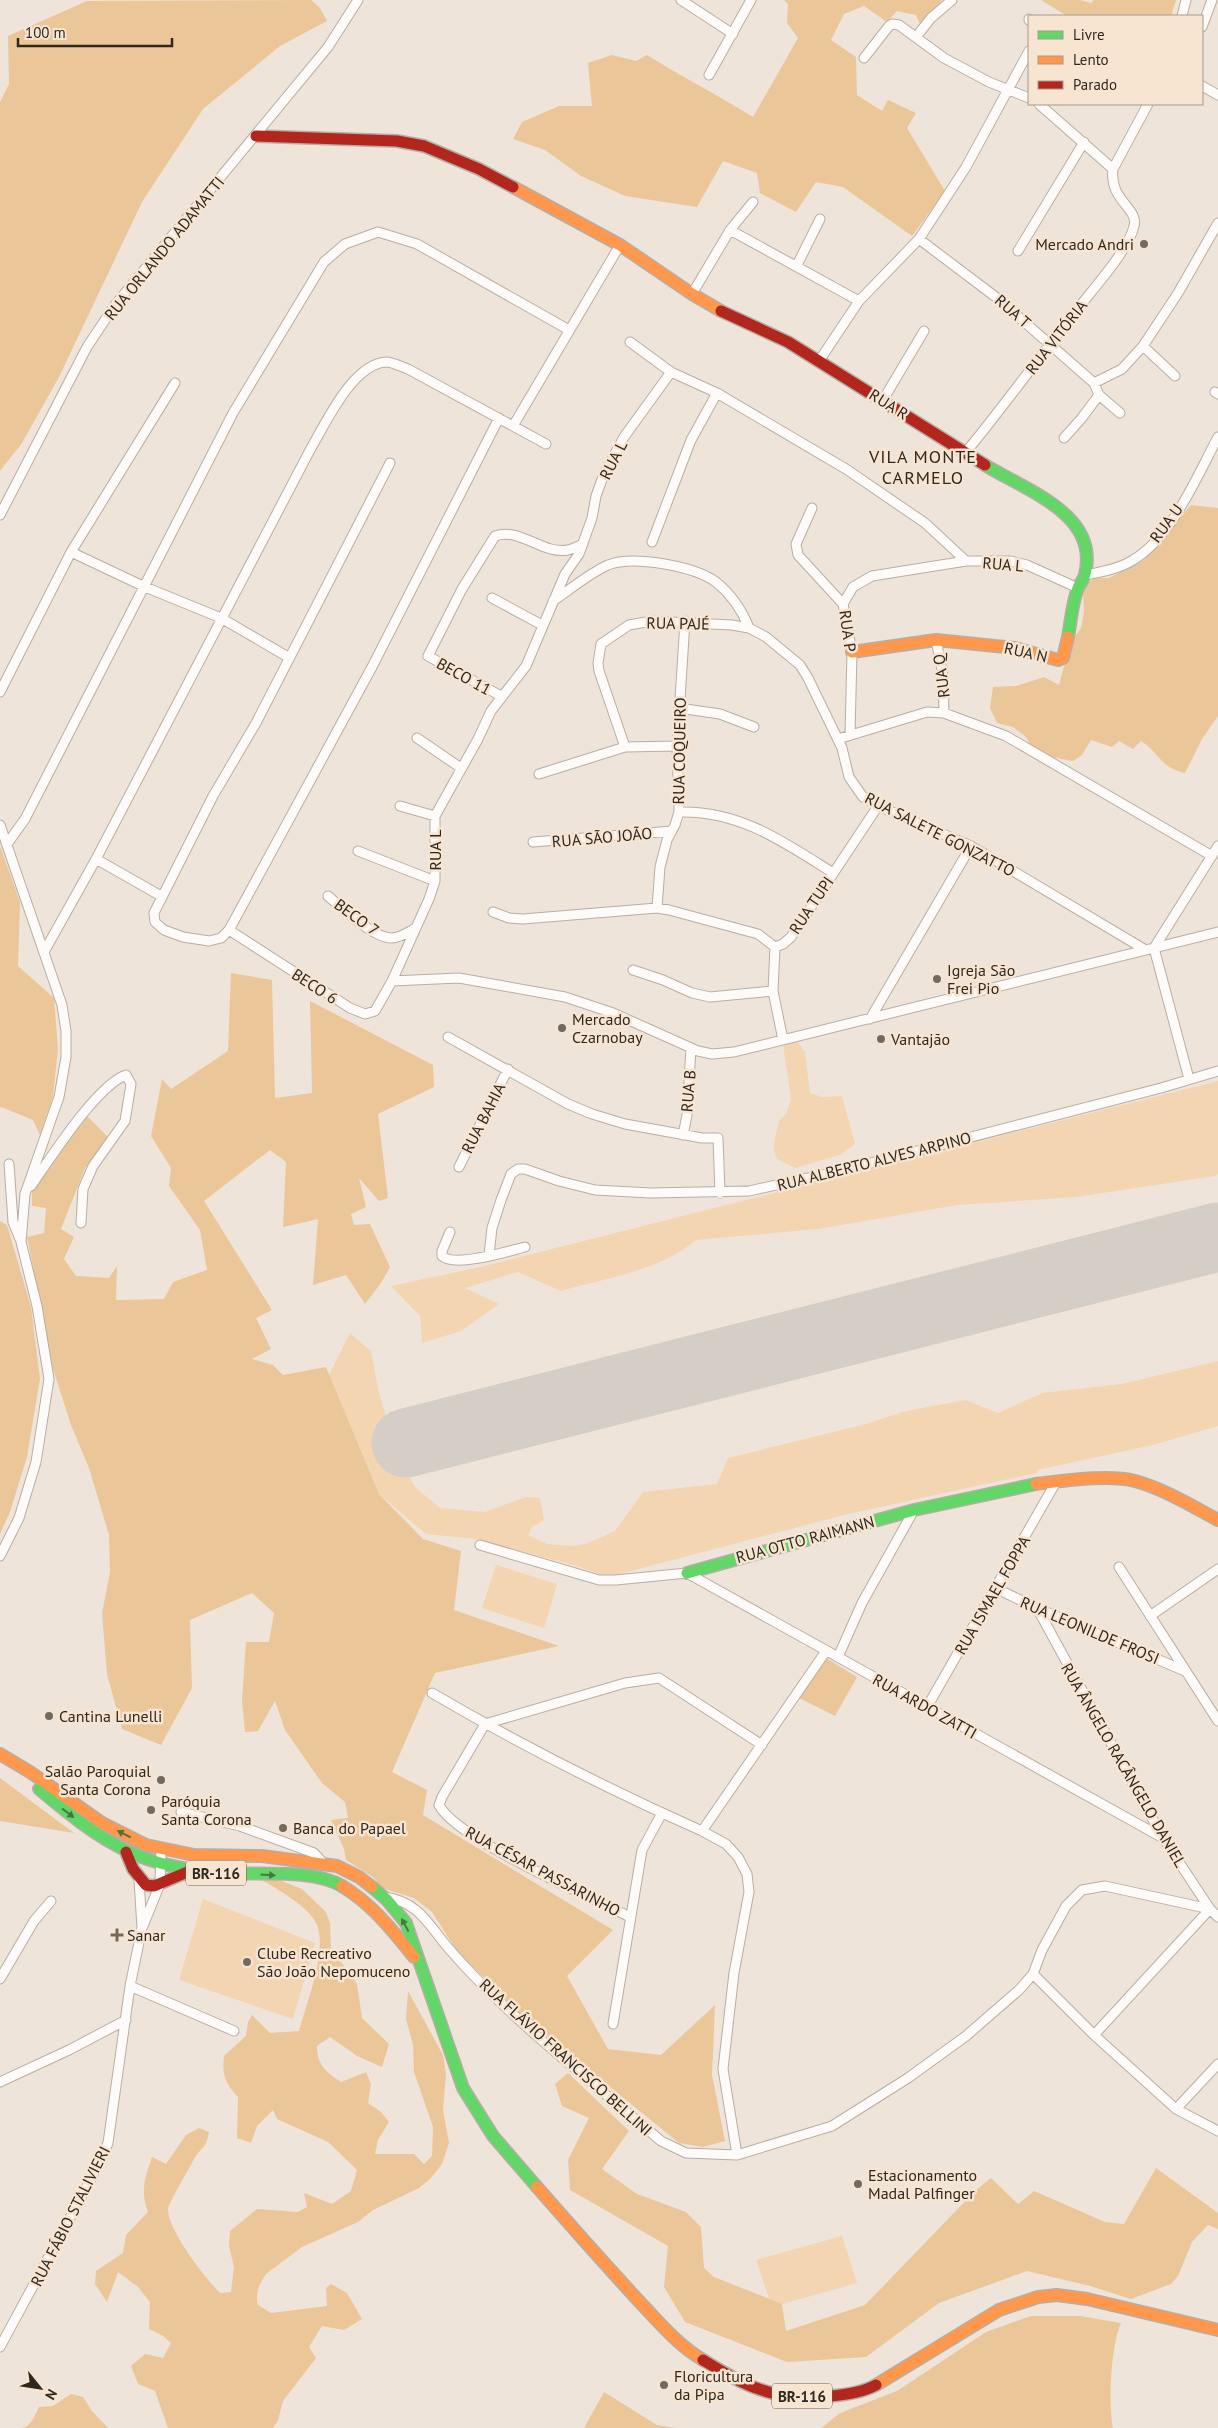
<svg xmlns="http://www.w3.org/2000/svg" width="1218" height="2428" viewBox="0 0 1218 2428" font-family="'PT Sans',sans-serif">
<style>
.green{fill:#f4d5b1}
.forest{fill:#ebc699}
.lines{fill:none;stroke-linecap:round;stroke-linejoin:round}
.runway{stroke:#d5cec7;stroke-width:69}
.street-casing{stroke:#b6aea5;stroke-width:11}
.fast-casing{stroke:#b6aea5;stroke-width:14}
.slow-casing{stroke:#b6aea5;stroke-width:14}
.jam-casing{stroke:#b6aea5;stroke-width:14}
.street{stroke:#fdfbf9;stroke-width:9}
.fast{stroke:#63d668;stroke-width:11}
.slow{stroke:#ff974d;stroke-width:11}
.jam{stroke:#b3261e;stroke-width:11}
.oneway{fill:#467640}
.poi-dot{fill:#726a61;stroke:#f7e5d1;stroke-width:2}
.labels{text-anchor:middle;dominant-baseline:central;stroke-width:5;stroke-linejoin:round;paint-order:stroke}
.shield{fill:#f7e5d1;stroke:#6b6155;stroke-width:1}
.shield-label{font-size:15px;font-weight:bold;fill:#2f2820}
.poi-label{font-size:16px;fill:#2f2820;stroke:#f7e5d1;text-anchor:start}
.street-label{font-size:16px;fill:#2f2820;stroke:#f7e5d1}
.neighbourhood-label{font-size:18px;letter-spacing:1px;fill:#2f2820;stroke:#f7e5d1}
</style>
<rect width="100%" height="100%" fill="#efe4d9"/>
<!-- green -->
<path class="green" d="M797 1041 805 1052 810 1093 822 1097 842 1096 855 1144 840 1155 795 1168 777 1159 774 1150 775 1138 779 1121 786 1114 791 1100 783 1044Z
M1218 1081V1174L1215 1176 1076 1197 957 1205 818 1229 696 1240C657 1272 608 1277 561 1291L518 1272 465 1288 499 1304 461 1331 422 1343 420 1316 391 1286 476 1268Z
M350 1333 371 1351 378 1389 399 1461 415 1487 440 1508 485 1512 526 1497 540 1498 544 1520 532 1527 528 1535 547 1544 571 1546 586 1544 615 1531 643 1492 717 1484 728 1458 866 1424 906 1411 966 1400 998 1413 1042 1393 1122 1384 1218 1361V1426L1153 1445 1037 1470V1473L848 1514 608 1577 577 1566 475 1539 426 1534 379 1494 329 1375Z
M496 1565 557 1584 544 1628 482 1608Z
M203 1899 315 1943 293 2019 179 1980Z
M842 2236 857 2283 772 2307 756 2260Z"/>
<!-- forest -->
<path class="forest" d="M311 0 320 8 327 21 280 46 203 109 142 202 59 377 22 443 0 471V102L9 84 8 36 87 1Z
M784 0H942L920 24 916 15 897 11 887 22 864 6 844 14 831 40 856 57 857 95 882 111 888 100 916 113 907 128 945 191 912 236 843 187 816 182 796 212 760 193 757 173 723 161 697 207 625 196 581 176 545 150 513 139 522 122 559 106H592L588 63 612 55 636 61 647 55C682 77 718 95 753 117L798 38 787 23 788 4Z
M1041 0H1080L1091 3 1094 0H1176L1171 16H1067Z
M1191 505 1218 508V716L1202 739 1185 773C1159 767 1161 754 1141 741L1133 749 1119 741 1112 747 1091 740 1082 755 1073 761 1046 756 1030 746 1027 738 1013 727 997 723 990 708 993 687 1016 686 1044 677 1059 685 1070 644 1081 628 1084 612 1083 592 1086 584 1095 578H1109L1144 560Z
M0 846 20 902 18 966 54 998 58 1049 53 1096 40 1135 33 1120 1 1107 0 1109Z
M231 973 272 980 275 1098 312 1093 310 1001 433 1065 434 1087 378 1114 388 1198 379 1201 359 1178 366 1207 351 1214 354 1225 370 1224 390 1267 381 1283 365 1304 346 1275 313 1285 318 1219 283 1227 286 1162 270 1150 204 1201 272 1310 256 1318 271 1349 252 1359 273 1365 283 1375 326 1367 379 1494 423 1539 461 1551 454 1610 559 1646 435 1673 392 1772 427 1790 423 1815 613 1930 567 1976 608 2049 661 2055 715 2005 712 2075 725 2141 703 2147 679 2143 517 2011 457 1951 432 1912 414 1898 382 1888 373 1877 346 1860 344 1849 331 1820 348 1818 345 1802 322 1783 285 1730 275 1701 258 1731 245 1732 242 1700 246 1642H269L274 1613 252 1593 190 1620 192 1688 161 1745 122 1729 107 1674 102 1613 110 1572 109 1535 89 1468 71 1425 53 1369 27 1237 44 1233 46 1208 32 1206V1191L87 1116 109 1138 85 1168 61 1229 74 1237 64 1259 76 1276 109 1278 117 1266 116 1300 164 1299 173 1282 207 1270 200 1230 169 1186 171 1168 151 1136 162 1079 171 1089 228 1051Z
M0 1221 7 1225 31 1307 40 1379 27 1457 10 1512 0 1534Z
M826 1658 857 1677 835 1716 799 1698Z
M0 1778 74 1833 0 1821Z
M262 1880H279L302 1889 326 1912 330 1923 331 1948 357 1984 362 2018 389 2044 382 2067 357 2056 330 2037 317 2046C317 2065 326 2072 341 2082L366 2072 371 2084 368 2103 381 2112 389 2122 378 2140 375 2154H414L424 2164 432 2156 433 2127 414 2072 413 2045 406 2019 408 1991 443 2055 446 2074 443 2110 449 2143 442 2164 430 2179 419 2188 373 2210 358 2222 302 2247 266 2274C259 2284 255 2294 258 2305L271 2313 327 2306 326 2288 331 2284 347 2293 362 2319 344 2330 322 2326 309 2347 316 2358 283 2401 278 2420 273 2428H168L155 2391 138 2384 131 2366 145 2354 163 2358 171 2343 163 2336 149 2329 150 2302 138 2287 118 2272 107 2302 95 2284 96 2271 123 2253 126 2235 148 2212C140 2192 145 2177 152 2157L166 2164 186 2135 199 2128 209 2132C206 2150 200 2147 193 2161 189 2169 168 2204 168 2209 167 2229 205 2278 220 2293L231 2292 234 2267 229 2246 230 2231 257 2209 298 2212 307 2207 304 2193 332 2204 351 2191 357 2170 328 2142 277 2119 273 2110 257 2126 251 2143 237 2138 238 2097C225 2083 222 2075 224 2056L246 2036 248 2022 252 2015 270 2033 299 2031C306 2004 329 1948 316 1923 309 1907 277 1889 262 1880Z
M568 2073 629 2131 602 2169 637 2194 686 2212 701 2227 704 2268 714 2277 782 2304 786 2331 865 2305 976 2190 991 2178 1018 2204 1034 2191 1105 2222 1124 2224 1156 2168 1218 2213V2229L1208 2225 1192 2242 1178 2276 1171 2284 1131 2299 1090 2286 1027 2271 939 2303 866 2357 787 2362 685 2322 664 2287 668 2246 570 2190 568 2160 589 2118 562 2106 555 2084Z
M1031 2316H1080L1121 2323C1111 2344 1108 2405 1113 2428H821L840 2413 897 2391 986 2332Z
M604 2392 657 2425 676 2428H584Z
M71 2394 83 2397 92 2411 108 2428H21C31 2427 35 2415 39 2407L53 2406Z"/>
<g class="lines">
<!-- runway -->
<path class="runway" d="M406 1443 1218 1237"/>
<!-- street casing -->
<g class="street-casing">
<path id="street" d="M681 0 733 34
M1182 16 1186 0
M1029 19V20
M1202 27 1212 0
M916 37 931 18 952 0
M864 58 889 26 892 24 899 25 944 58 989 82 1029 98
M709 75 751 0
M1202 86 1218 95
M1113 169 1148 104
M730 230 753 202
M919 239 997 298 1094 383 1099 395 1120 413
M1018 251 1084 142
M797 265 820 219
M692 294 730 230 859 301
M630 342 671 372 717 393 846 469 925 523 966 561H1010L1027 565 1078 588
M1143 346 1175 376
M819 361 859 301 919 239 966 167 1029 51
M1094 383 1122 369 1143 346 1178 293 1218 223
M1215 392 1218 394
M883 400 924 331
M513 426 620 245
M1064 438 1081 419 1099 395
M966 452C1004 406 1039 357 1076 311 1092 290 1129 250 1134 226 1139 208 1109 201 1113 169L1039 104
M390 463 256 723 213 796 154 913 155 922 164 930 183 937 209 941 221 938 229 930 372 667 499 418
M812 508 796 544 798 555 843 604
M0 515 87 347 115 305 328 47 358 0
M652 542 691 440 717 393
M71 552 145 587 221 618 288 657
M1085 575C1101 572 1119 569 1133 560 1172 537 1197 476 1218 437
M492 598 542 625
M553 601C571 589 588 574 608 565 633 555 694 566 716 582 732 595 742 610 749 628
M936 640 943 675 944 713
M0 692 71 552 175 383
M501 696 428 656 462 589 495 536C520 527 543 555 568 550 573 549 578 546 583 544
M679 708 720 714 754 727
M850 735 852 652 843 604 853 587 872 576 966 561
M417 738 461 768
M838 739 927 712 944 713 1006 736 1212 856
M625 747 599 671 598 663 601 644 629 625 652 621 732 625 749 628 766 637 800 665 808 678 842 748 849 777 863 797 878 806 971 846 1144 949
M539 774 625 747 677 746
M400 806 435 816
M679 812C739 810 784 842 833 873
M0 825 62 1005 66 1031V1057L59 1097 25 1194 21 1242 37 1306 49 1379 36 1462 19 1518 0 1556
M533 842 672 831
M7 844 25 819 233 413 324 262 345 244 378 232 417 244 569 330
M358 851 435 881
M96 859 161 896
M328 896C342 908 373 938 392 938 399 938 407 933 414 929
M657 908 660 867 667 840 675 825 679 812 677 746 685 621
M493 912 509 918 523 919 657 908 669 910 758 934 775 947
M229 930 350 1008 365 1014 375 1011 392 981 429 899 435 881V816L478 739 491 711 526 666 565 574 579 554 592 518 596 496 604 474 624 437 671 372
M775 947 783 944 791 937 878 806
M775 947 773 991 783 1040
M1154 948 1189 1079
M1154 948 1218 846
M44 952 96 859 310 450C325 425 352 364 386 362 392 362 402 367 408 369L546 444
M633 970 663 980 692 993 710 997 773 991
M392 981 459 978 565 997 613 1013 698 1051 712 1054 734 1052 1218 932
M870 1019 971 846
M448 1037 568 1104 592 1114 625 1124 702 1138H718L720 1193
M683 1135 687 1115 691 1048
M9 1164 13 1222 20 1239
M459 1167 508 1069
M31 1186C50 1159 96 1086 126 1075L131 1084 125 1121 93 1166 83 1189 81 1223
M450 1232 442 1251V1256C455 1268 509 1251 525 1247
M489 1255 492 1228 501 1200 511 1174 518 1169H525L559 1181 595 1190 651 1193 749 1191 840 1171 1161 1088 1218 1071
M480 1545 599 1580H616L687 1573 1163 1838
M1119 1567 1218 1721
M995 1588 1037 1608 1185 1671
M1037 1608 1163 1838 1210 1909 1218 1917
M1150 1616 1218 1569
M838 1657 862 1603 914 1510
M432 1693C519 1744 610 1790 702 1831
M927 1707 1056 1482
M485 1724 442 1797 439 1805C456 1839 591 1897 630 1917
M485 1724 625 1683 659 1678 762 1745
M181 1812 240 1826 314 1853 324 1864
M385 1897C420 1902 429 1926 450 1950 512 2021 590 2080 661 2141L686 2153 737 2155 832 2126 908 2078 966 2036 1019 1990 1033 1974 1042 1950 1066 1906 1082 1890 1105 1886 1210 1909
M143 1926 160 1884 161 1850
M1033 1974 1094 2035 1176 2109 1218 2131
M0 1979 34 1921 51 1901
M130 1986 234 2031
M613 2024 642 1850 662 1813
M1094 2035 1210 1909
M0 2082 69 2050 126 2020
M1176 2109 1218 2064
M737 2155 723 2069 734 1973 749 1892 747 1874 738 1857 726 1844 702 1831 826 1651
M0 2347 99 2164 108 2143 130 1986 142 1928 139 1880"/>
</g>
<!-- fast casing -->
<g class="fast-casing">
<path id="fast" d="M985 465C1025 490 1100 514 1085 574 1084 579 1080 583 1078 588 1072 603 1071 621 1068 637
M687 1573 914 1510 1036 1484
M39 1789C103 1843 143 1870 229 1873 263 1875 313 1869 342 1886
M372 1887 387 1900 406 1923 463 2088 493 2136 537 2187"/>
</g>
<!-- slow casing -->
<g class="slow-casing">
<path id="slow" d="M513 187 620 245 692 294 721 311
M852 652 936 640 1015 648 1058 660 1063 658 1068 637
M1036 1484C1063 1481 1109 1474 1135 1481 1164 1489 1192 1506 1218 1520
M0 1754 30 1772 102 1823 146 1845 194 1855 262 1856 337 1866 359 1877 372 1887
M342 1886C372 1904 392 1930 414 1957
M537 2187C570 2225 603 2262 636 2298 657 2320 677 2345 703 2360
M876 2385 999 2310 1038 2297 1057 2295 1087 2299 1218 2330"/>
</g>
<!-- jam casing -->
<g class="jam-casing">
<path id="jam" d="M256 136 397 141 424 146 479 169 513 187
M721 311 788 342 985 465
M126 1852 133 1869 146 1885 154 1886 192 1870
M703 2360C726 2374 750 2389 777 2394 802 2399 853 2398 876 2385"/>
</g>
<!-- street -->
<use href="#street" class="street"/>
<!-- fast -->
<use href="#fast" class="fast"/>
<!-- slow -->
<use href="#slow" class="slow"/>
<!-- jam -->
<use href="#jam" class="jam"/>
</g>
<!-- one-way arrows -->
<defs><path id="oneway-solid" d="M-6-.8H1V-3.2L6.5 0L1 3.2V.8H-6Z" transform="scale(1.25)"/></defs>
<g class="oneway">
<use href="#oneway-solid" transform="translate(68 1813) rotate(37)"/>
<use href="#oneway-solid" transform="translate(124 1834) rotate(-153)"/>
<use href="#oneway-solid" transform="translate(268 1875) rotate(3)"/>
<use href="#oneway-solid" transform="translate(405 1925) rotate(-118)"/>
</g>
<!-- markers -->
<g class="poi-dot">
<circle cx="1144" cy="244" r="5"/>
<circle cx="937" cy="979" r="5"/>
<circle cx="562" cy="1028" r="5"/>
<circle cx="881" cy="1039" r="5"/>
<circle cx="49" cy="1716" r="5"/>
<circle cx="161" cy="1780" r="5"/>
<circle cx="151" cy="1810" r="5"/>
<circle cx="283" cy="1828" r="5"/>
<path d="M114.5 1927.5h5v5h5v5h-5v5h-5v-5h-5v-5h5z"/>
<circle cx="247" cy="1962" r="5"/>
<circle cx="858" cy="2184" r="5"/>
<circle cx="664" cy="2385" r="5"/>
</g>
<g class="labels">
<!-- shield labels -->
<g class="shield">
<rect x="186" y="1860.5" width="60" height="25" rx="4"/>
<rect x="772" y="2383.5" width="60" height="25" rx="4"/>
</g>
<g class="shield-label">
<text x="216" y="1873">BR-116</text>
<text x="802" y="2396">BR-116</text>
</g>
<!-- poi labels -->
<g class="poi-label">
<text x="1134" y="244" text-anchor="end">Mercado Andri</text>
<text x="947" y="970">Igreja São<tspan x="947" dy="18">Frei Pio</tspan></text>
<text x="572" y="1019">Mercado<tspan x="572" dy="18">Czarnobay</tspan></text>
<text x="891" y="1039">Vantajão</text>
<text x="59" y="1716">Cantina Lunelli</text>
<text x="151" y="1771" text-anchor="end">Salão Paroquial<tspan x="151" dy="18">Santa Corona</tspan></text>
<text x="161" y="1801">Paróquia<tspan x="161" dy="18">Santa Corona</tspan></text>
<text x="293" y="1828">Banca do Papael</text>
<text x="127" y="1935">Sanar</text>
<text x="257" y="1953">Clube Recreativo<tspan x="257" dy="18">São João Nepomuceno</tspan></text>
<text x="868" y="2175">Estacionamento<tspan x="868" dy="18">Madal Palfinger</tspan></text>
<text x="674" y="2376">Floricultura<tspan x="674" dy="18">da Pipa</tspan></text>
</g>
<!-- street labels -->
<g class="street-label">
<text transform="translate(164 248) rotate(-51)">RUA ORLANDO ADAMATTI</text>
<text transform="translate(1013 311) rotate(41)">RUA T</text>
<text transform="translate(1056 337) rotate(-52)">RUA VITÓRIA</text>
<text transform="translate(889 404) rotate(32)">RUA R</text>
<text transform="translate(613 460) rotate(-63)">RUA L</text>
<text transform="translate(1166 523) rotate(-54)">RUA U</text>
<text transform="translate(1003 564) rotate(5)">RUA L</text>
<text transform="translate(678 623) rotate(1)">RUA PAJÉ</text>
<text transform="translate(848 631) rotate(82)">RUA P</text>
<text transform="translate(1026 652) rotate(13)">RUA N</text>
<text transform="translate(464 676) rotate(29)">BECO 11</text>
<text transform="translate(941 676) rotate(-97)">RUA Q</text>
<text transform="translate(679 751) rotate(-89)">RUA COQUEIRO</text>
<text transform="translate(940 834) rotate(27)">RUA SALETE GONZATTO</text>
<text transform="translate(602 837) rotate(-5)">RUA SÃO JOÃO</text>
<text transform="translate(435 850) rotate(-90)">RUA L</text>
<text transform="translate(811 905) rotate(-56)">RUA TUPI</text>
<text transform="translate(357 917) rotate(36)">BECO 7</text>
<text transform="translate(315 986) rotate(33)">BECO 6</text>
<text transform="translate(688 1091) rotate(-85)">RUA B</text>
<text transform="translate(483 1118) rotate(-63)">RUA BAHIA</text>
<text transform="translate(874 1161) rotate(-14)">RUA ALBERTO ALVES ARPINO</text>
<text transform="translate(805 1539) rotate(-15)">RUA OTTO RAIMANN</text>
<text transform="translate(992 1595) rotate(-60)">RUA ISMAEL FOPPA</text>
<text transform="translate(1090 1630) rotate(23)">RUA LEONILDE FROSI</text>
<text transform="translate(925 1706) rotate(29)">RUA ARDO ZATTI</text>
<text transform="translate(1124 1765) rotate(60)">RUA ÂNGELO RACÂNGELO DANIEL</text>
<text transform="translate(543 1871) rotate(28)">RUA CÉSAR PASSARINHO</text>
<text transform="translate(566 2057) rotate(42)">RUA FLÁVIO FRANCISCO BELLINI</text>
<text transform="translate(70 2216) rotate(-63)">RUA FÁBIO STALIVIERI</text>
</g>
<!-- neighbourhood labels -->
<g class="neighbourhood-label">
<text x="923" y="456">VILA MONTE<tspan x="923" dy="21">CARMELO</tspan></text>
</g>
</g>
<!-- legend -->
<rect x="1028" y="15" width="175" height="90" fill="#f7e5d1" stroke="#a7998a"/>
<rect x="1038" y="31" width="25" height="8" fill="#63d668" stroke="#a7998a"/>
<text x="1073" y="40" font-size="15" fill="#2f2820">Livre</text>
<rect x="1038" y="56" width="25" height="8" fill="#ff974d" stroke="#a7998a"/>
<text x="1073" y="65" font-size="15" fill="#2f2820">Lento</text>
<rect x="1038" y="81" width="25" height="8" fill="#b3261e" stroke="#a7998a"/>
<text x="1073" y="90" font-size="15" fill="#2f2820">Parado</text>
<!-- north arrow -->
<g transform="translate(40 2388) rotate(120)" stroke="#f7e5d1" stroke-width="4" paint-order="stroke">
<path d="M0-4L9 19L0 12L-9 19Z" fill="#2f2820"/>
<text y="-8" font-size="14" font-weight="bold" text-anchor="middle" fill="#2f2820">N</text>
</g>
<!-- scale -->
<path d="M18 38v8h154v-8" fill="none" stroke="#2f2820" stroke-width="2.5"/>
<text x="25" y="38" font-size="15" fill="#2f2820" stroke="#f7e5d1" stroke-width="4" paint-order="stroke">100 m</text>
</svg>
